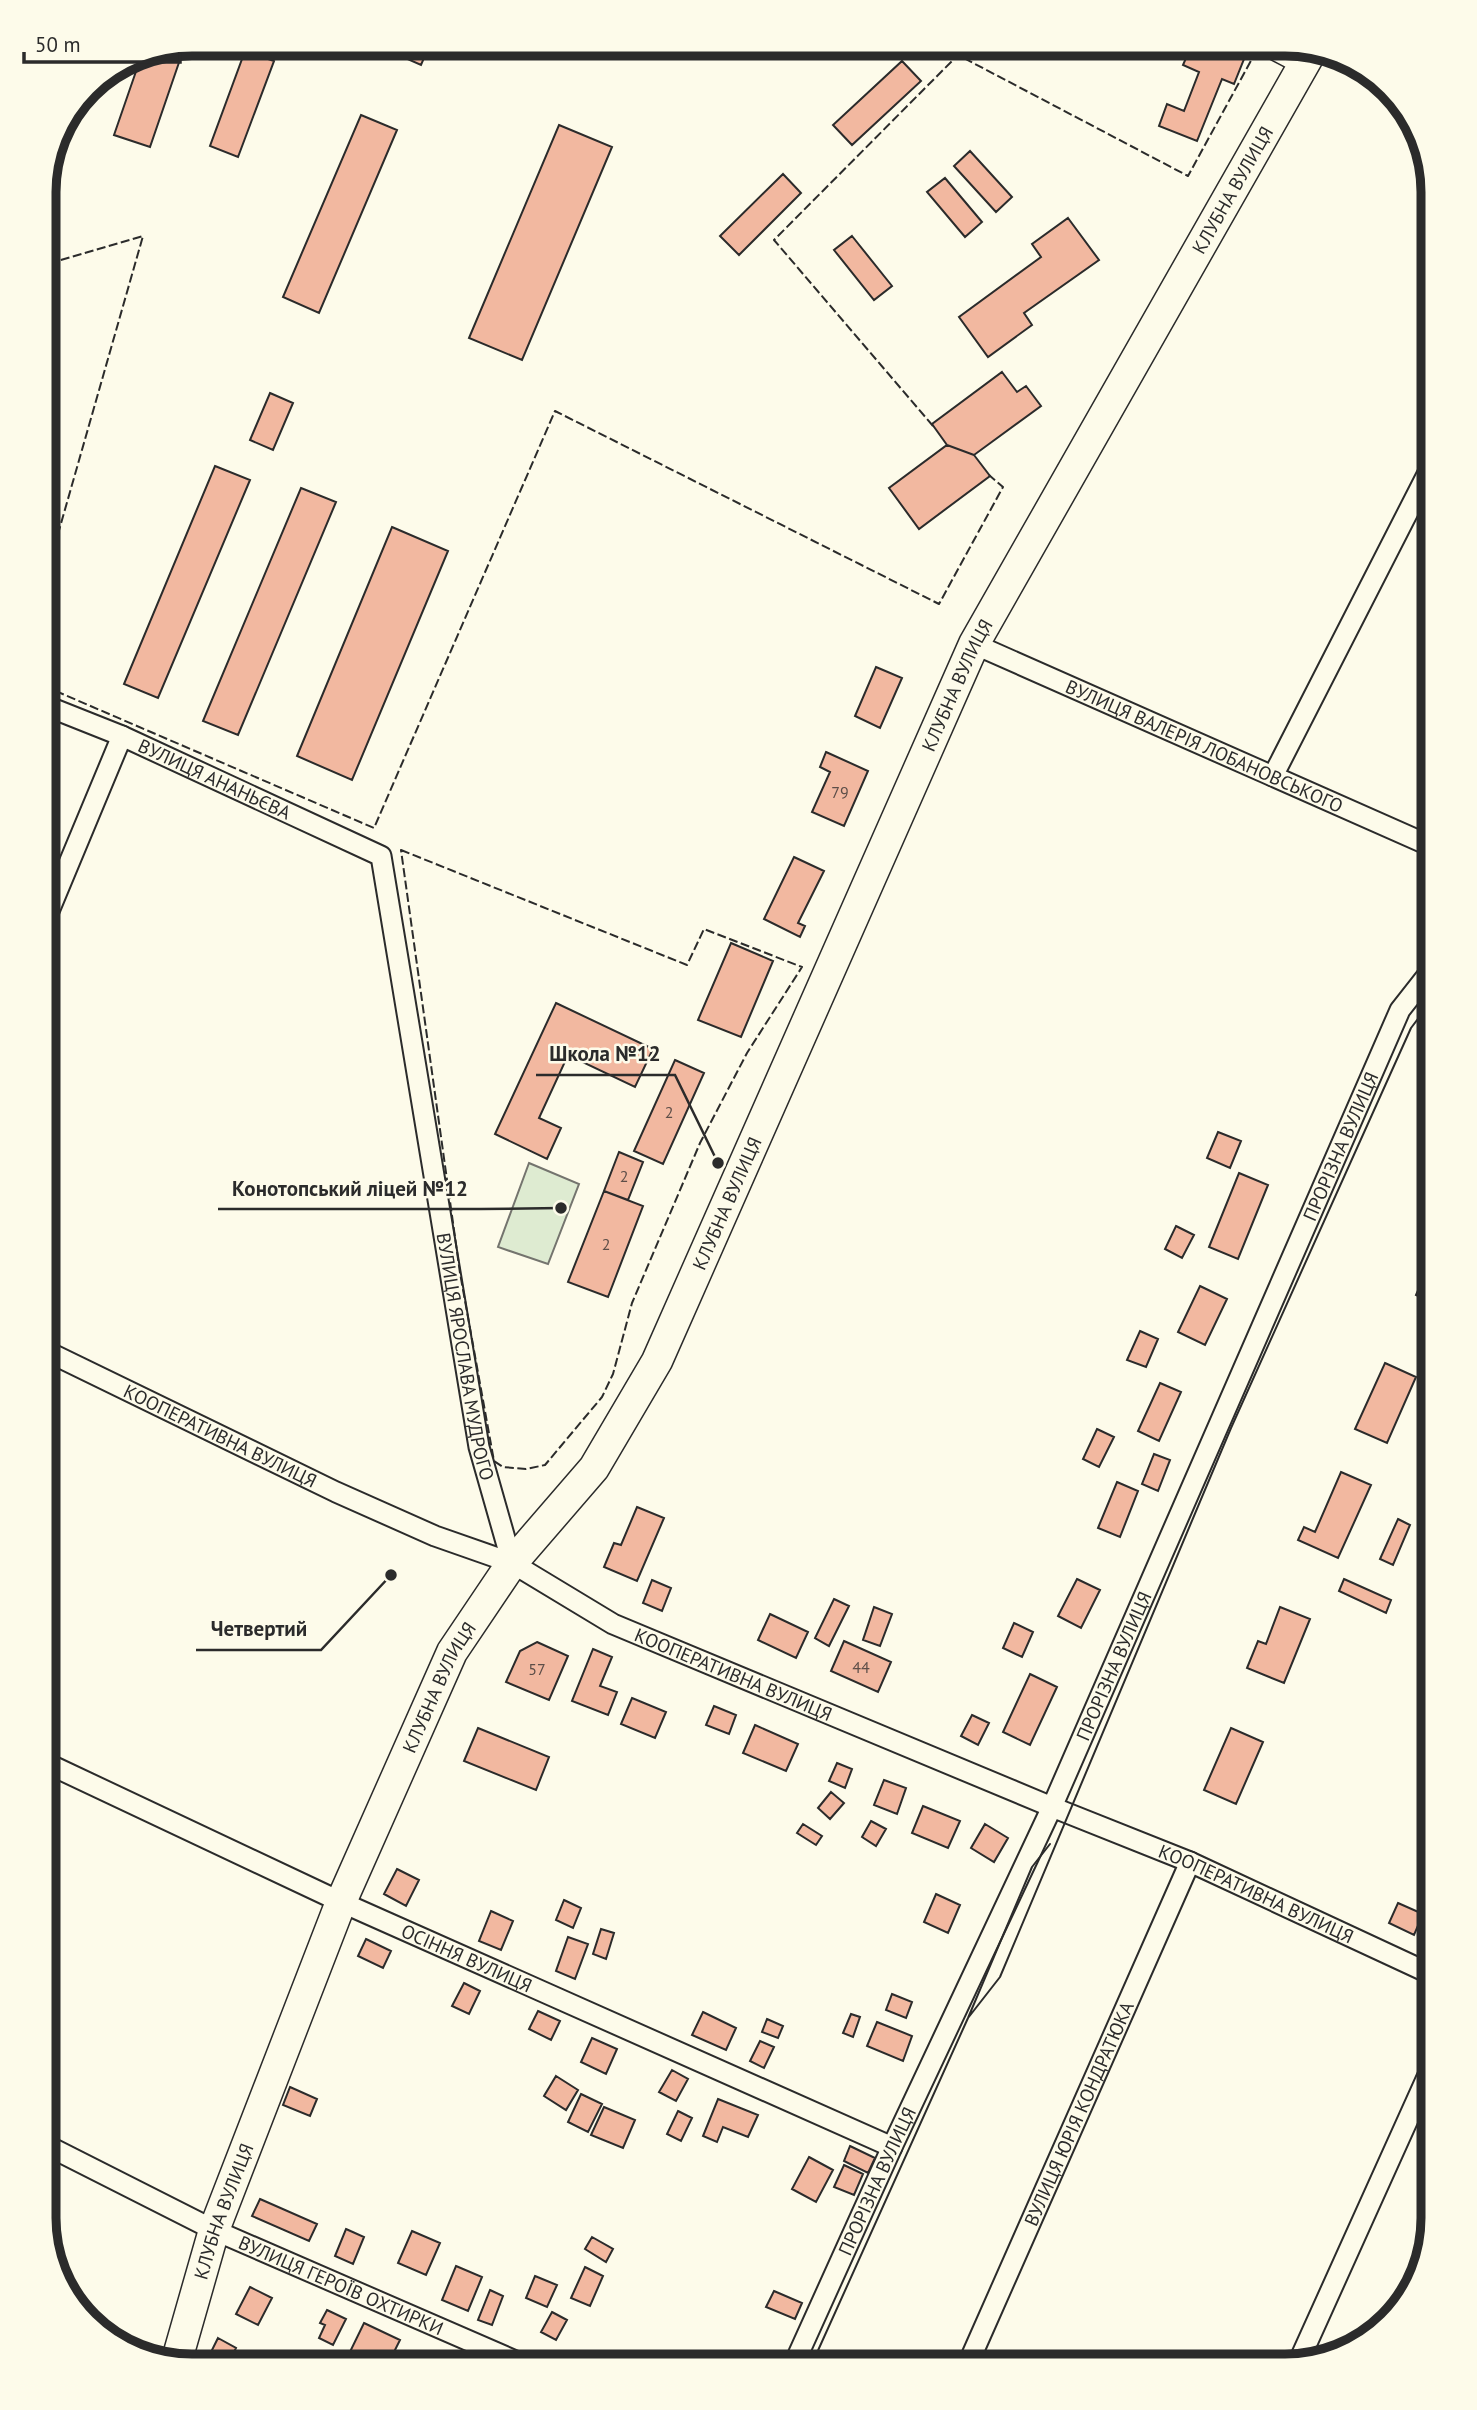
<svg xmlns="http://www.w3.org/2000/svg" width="1477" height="2410" viewBox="0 0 1477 2410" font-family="'PT Sans',sans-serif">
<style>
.green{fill:#deebd1;stroke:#74746e;stroke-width:2}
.building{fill:#f2b8a0;stroke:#2b2b2b;stroke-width:2}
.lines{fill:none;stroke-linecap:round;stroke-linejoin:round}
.service-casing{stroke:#2b2b2b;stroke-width:13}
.minor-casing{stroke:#2b2b2b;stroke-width:23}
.primary-casing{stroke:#2b2b2b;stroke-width:33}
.service{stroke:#fdfbea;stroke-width:10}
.minor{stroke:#fdfbea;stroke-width:19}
.primary{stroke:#fdfbea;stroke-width:30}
.tram{stroke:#2b2b2b;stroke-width:2}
.fence{stroke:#2b2b2b;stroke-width:2;stroke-dasharray:9 3.5;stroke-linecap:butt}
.labels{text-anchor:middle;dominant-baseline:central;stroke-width:5;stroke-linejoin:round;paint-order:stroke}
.number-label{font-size:16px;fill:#5d4e48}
.street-label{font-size:19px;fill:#2b2b2b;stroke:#fdfbea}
.rim{fill:none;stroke:#2b2b2b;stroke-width:9}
.leader{fill:none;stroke:#2b2b2b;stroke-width:2.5}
.callout-dot{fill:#2b2b2b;stroke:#fdfbea;stroke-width:2.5}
.callout-label{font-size:21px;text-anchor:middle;font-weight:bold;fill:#2b2b2b;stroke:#fdfbea;stroke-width:5;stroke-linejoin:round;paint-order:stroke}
</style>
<rect width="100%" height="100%" fill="#fdfbea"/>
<!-- green -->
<path class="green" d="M529 1163 579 1184 548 1264 498 1247Z"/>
<!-- building -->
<path class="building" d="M390 44H430L421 65 387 50Z
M1192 44H1207L1244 59 1234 84 1222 79 1197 141 1159 126 1167 104 1184 111 1199 72 1183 65Z
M185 45 150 147 114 135 142 54Z
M245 51 274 61 238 157 210 146Z
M902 61 921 81 852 145 833 125Z
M361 115 397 130 319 313 283 297Z
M559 125 612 147 522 360 469 338Z
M970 151 1012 197 996 212 954 166Z
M783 174 801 193 739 255 720 236Z
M945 178 982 222 965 237 927 192Z
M1068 218 1099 260 1024 313 1032 325 988 357 959 317 1041 257 1032 244Z
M852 236 892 286 874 300 834 250Z
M1002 372 1017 392 1026 386 1041 406 974 455 947 445 932 424Z
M270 393 293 403 273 450 250 440Z
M947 445 974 455 990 476 919 529 889 488Z
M215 466 250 480 158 698 124 684Z
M301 488 336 502 238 735 203 721Z
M392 527 448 551 352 780 297 756Z
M876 667 902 678 880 728 855 716Z
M826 752 868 771 844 826 812 812 830 772 820 767Z
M794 857 824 871 798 923 805 926 800 937 764 919Z
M731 943 773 961 741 1037 698 1020Z
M556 1003 653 1049 635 1087 568 1055 539 1118 561 1128 547 1159 495 1134Z
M675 1060 704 1073 663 1164 634 1151Z
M1218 1132 1241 1141 1230 1168 1207 1158Z
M619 1152 643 1162 628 1200 604 1191Z
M1239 1173 1268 1185 1238 1259 1209 1247Z
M604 1191 643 1206 608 1297 568 1282Z
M1176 1226 1194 1235 1182 1258 1165 1249Z
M1433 1256V1303L1416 1295Z
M1200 1286 1227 1299 1205 1345 1178 1332Z
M1140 1331 1158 1339 1146 1367 1127 1360Z
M1385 1363 1416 1377 1387 1443 1355 1429Z
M1160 1383 1181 1392 1159 1441 1138 1431Z
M1097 1429 1114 1437 1099 1467 1083 1459Z
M1154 1454 1170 1460 1158 1491 1142 1484Z
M1341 1472 1371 1485 1338 1558 1298 1540 1304 1527 1315 1532Z
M1117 1482 1138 1491 1120 1537 1098 1528Z
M637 1507 664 1518 637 1581 604 1567 614 1543 621 1545Z
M1398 1519 1410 1525 1393 1565 1380 1559Z
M1077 1579 1100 1590 1081 1628 1058 1616Z
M1344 1579 1391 1600 1386 1613 1339 1591Z
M652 1580 671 1588 662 1611 643 1603Z
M834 1599 849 1606 829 1646 815 1638Z
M874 1607 892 1614 880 1646 863 1640Z
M1280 1607 1310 1619 1284 1683 1247 1668 1258 1641 1266 1644Z
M770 1614 808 1632 796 1658 758 1640Z
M1014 1623 1033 1632 1022 1657 1003 1648Z
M844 1641 891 1662 878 1692 831 1671Z
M537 1642 568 1656 549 1700 506 1682 520 1651Z
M593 1649 612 1657 600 1686 617 1692 608 1715 572 1701Z
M1030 1674 1057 1687 1030 1745 1003 1732Z
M632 1698 666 1712 655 1738 621 1724Z
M714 1706 736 1715 729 1734 706 1725Z
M972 1715 989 1723 978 1745 961 1736Z
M755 1725 798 1744 786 1771 743 1753Z
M478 1728 549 1757 536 1790 464 1761Z
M1231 1728 1263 1742 1236 1804 1204 1790Z
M837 1763 852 1769 845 1788 829 1781Z
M884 1780 906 1788 897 1814 874 1805Z
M831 1792 844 1803 830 1819 818 1808Z
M923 1806 960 1821 948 1848 912 1833Z
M871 1821 886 1829 876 1846 862 1837Z
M803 1824 822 1836 816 1845 797 1833Z
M985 1824 1008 1838 994 1862 971 1848Z
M397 1869 419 1880 406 1906 384 1894Z
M936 1894 960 1905 948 1933 924 1922Z
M564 1900 581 1908 573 1928 556 1920Z
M1398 1903 1423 1914 1414 1935 1389 1923Z
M491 1911 513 1921 501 1950 479 1941Z
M601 1929 614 1933 606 1959 593 1954Z
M568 1937 588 1944 575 1979 556 1971Z
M366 1939 391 1951 383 1968 358 1956Z
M464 1983 480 1991 469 2014 452 2006Z
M892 1994 912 2002 906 2018 886 2010Z
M538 2011 560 2021 551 2040 529 2029Z
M703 2012 736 2028 726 2050 692 2035Z
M851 2014 860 2017 853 2037 843 2033Z
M767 2019 783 2026 778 2038 762 2032Z
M877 2022 912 2036 903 2061 867 2046Z
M592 2038 617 2049 606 2074 581 2062Z
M760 2041 774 2047 764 2068 750 2061Z
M672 2070 688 2079 676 2101 659 2092Z
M556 2076 578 2090 566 2110 544 2096Z
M290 2087 317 2099 310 2116 283 2105Z
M581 2094 602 2104 588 2132 568 2122Z
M718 2099 758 2115 748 2137 723 2127 717 2142 703 2136Z
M604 2107 635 2120 623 2148 591 2135Z
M678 2111 692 2118 681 2141 667 2134Z
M850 2146 875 2158 868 2173 844 2161Z
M809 2157 833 2170 816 2202 792 2189Z
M844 2165 863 2174 854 2195 834 2187Z
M260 2199 317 2224 309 2241 252 2216Z
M346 2229 364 2237 353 2264 335 2256Z
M412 2231 440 2243 426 2275 398 2263Z
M592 2237 613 2249 606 2262 585 2249Z
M456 2266 482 2277 468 2311 442 2300Z
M585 2267 603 2276 590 2306 571 2298Z
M535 2276 557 2285 547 2307 526 2298Z
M250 2287 272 2298 258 2325 236 2314Z
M490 2290 503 2296 492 2325 478 2320Z
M774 2291 802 2303 795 2319 766 2307Z
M327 2310 346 2319 333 2345 319 2338 325 2325 320 2323Z
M552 2312 567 2320 556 2340 541 2332Z
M364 2323 400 2340 387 2366H359L346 2360Z
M218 2338 236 2348 229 2362 211 2352Z
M743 2355 762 2364 761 2366 738 2364Z"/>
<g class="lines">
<!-- service casing -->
<g class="service-casing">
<path id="service" d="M1253 44 1297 67"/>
</g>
<!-- minor casing -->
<g class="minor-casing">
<g id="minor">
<path id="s1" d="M974 644 1433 847"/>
<path id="s2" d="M44 705 122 736 381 856 479 1447 512 1563"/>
<path d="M1273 776 1433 463"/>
<path d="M44 923 122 736"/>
<path id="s3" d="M44 1350 336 1492 435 1536 512 1563 613 1624 1052 1807 1190 1862 1433 1975"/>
<path id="s4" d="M44 1762 341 1902 892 2147"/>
<path id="s5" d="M44 2144 214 2230 527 2366"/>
<path d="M1298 2363 1433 2064"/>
<path id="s6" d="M793 2366 892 2147 1052 1807 1400 1010 1433 968"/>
<path id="s7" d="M967 2366 1190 1862"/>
</g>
</g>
<!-- primary casing -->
<g class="primary-casing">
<g id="primary">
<path id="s8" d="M176 2363 214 2230 341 1902 452 1652 512 1563 594 1468 657 1361 974 644 1312 50"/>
</g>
</g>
<!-- service -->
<use href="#service" class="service"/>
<!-- minor -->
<use href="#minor" class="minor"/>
<!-- primary -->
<use href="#primary" class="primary"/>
<!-- tram -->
<path class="tram" d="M968 2018 1000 1977 1231 1428 1411 1028 1433 999
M811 2366 968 2018 1032 1867 1050 1844"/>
<!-- fence -->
<path class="fence" d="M933 426 774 240 958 55 1188 176 1259 46
M44 583 143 236 44 265
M44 686 374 828 555 411 939 604 1003 487 989 475
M401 850 687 965 704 929 802 967 747 1053 700 1143 632 1303 613 1374 602 1397 545 1465 526 1469 503 1467 494 1461 460 1273Z"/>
</g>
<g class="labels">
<!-- number labels -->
<g class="number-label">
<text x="840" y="792">79</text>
<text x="669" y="1112">2</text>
<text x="624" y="1176">2</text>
<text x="606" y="1244">2</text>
<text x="861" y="1667">44</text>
<text x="537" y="1669">57</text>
</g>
<!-- street labels -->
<g class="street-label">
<text stroke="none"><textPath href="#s8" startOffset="2427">КЛУБНА ВУЛИЦЯ</textPath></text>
<text stroke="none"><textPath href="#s8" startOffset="1860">КЛУБНА ВУЛИЦЯ</textPath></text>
<text stroke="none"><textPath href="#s1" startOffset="252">ВУЛИЦЯ ВАЛЕРІЯ ЛОБАНОВСЬКОГО</textPath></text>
<text stroke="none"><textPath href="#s2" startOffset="186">ВУЛИЦЯ АНАНЬЄВА</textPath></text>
<text stroke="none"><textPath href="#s6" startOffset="1337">ПРОРІЗНА ВУЛИЦЯ</textPath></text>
<text stroke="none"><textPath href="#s8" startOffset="1293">КЛУБНА ВУЛИЦЯ</textPath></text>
<text stroke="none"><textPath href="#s2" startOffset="877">ВУЛИЦЯ ЯРОСЛАВА МУДРОГО</textPath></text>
<text stroke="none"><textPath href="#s3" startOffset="196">КООПЕРАТИВНА ВУЛИЦЯ</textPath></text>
<text stroke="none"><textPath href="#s6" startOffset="770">ПРОРІЗНА ВУЛИЦЯ</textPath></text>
<text stroke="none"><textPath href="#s3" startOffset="763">КООПЕРАТИВНА ВУЛИЦЯ</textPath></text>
<text stroke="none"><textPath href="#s8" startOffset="726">КЛУБНА ВУЛИЦЯ</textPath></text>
<text stroke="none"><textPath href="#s3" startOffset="1330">КООПЕРАТИВНА ВУЛИЦЯ</textPath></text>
<text stroke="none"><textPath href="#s4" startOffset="466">ОСІННЯ ВУЛИЦЯ</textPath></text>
<text stroke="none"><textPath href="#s7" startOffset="276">ВУЛИЦЯ ЮРІЯ КОНДРАТЮКА</textPath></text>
<text stroke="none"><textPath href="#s6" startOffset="203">ПРОРІЗНА ВУЛИЦЯ</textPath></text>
<text stroke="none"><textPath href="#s8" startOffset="159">КЛУБНА ВУЛИЦЯ</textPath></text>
<text stroke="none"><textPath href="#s5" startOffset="329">ВУЛИЦЯ ГЕРОЇВ ОХТИРКИ</textPath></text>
</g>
</g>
<!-- crop -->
<path d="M0 0H1477V2410H0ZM192 56H1285A136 136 0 0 1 1421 192V2218A136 136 0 0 1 1285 2354H192A136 136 0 0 1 56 2218V192A136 136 0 0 1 192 56Z" fill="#fdfbea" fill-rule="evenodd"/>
<path class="rim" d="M192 56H1285A136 136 0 0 1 1421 192V2218A136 136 0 0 1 1285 2354H192A136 136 0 0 1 56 2218V192A136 136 0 0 1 192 56Z"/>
<!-- callouts -->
<path class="leader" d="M718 1163L675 1075H536M561 1208L481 1209H218M391 1575L321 1650H196"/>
<g class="callout-dot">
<circle cx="718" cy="1163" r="7"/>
<circle cx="561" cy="1208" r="7"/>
<circle cx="391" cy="1575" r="7"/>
</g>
<g class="callout-label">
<text x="605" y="1061">Школа №12</text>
<text x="350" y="1196">Конотопський ліцей №12</text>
<text x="259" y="1636">Четвертий</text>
</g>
<!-- scale -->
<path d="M24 52v10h156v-10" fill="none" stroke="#2b2b2b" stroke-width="3.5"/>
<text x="35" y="52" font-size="21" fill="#2b2b2b" stroke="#fdfbea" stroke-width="5" paint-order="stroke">50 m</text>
</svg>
